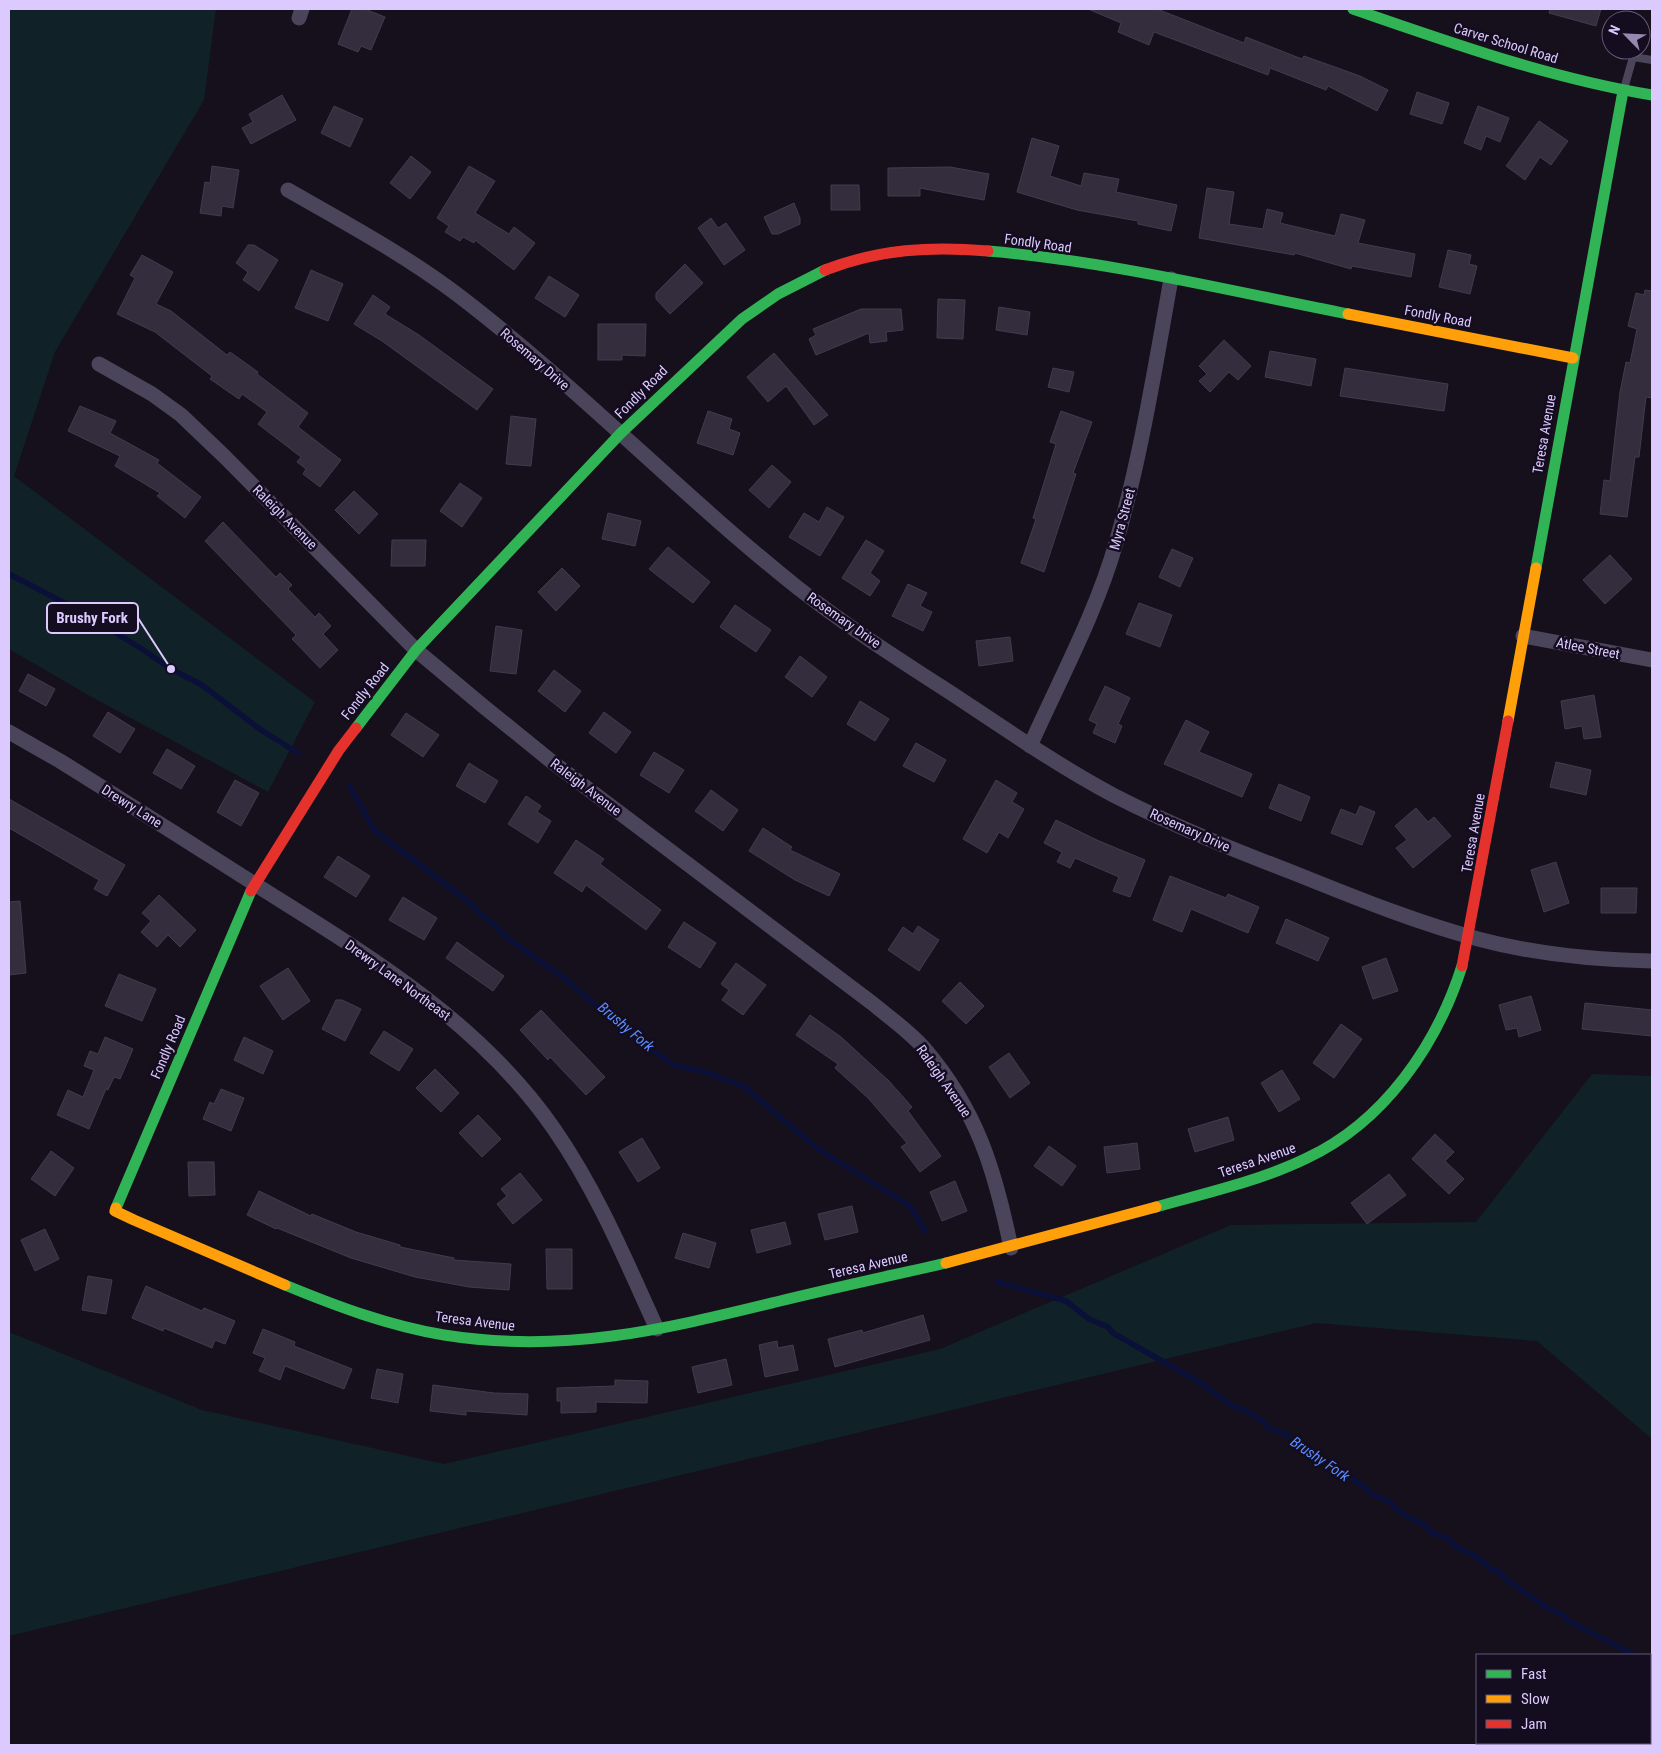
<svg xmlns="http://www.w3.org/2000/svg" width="1661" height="1754" viewBox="0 0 1661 1754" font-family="'Roboto Condensed',sans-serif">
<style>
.green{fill:#102127}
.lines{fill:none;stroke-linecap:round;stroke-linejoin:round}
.stream{stroke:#0a1038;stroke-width:5.5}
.building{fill:#342d3e;stroke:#433a4f}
.lane{stroke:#4b455b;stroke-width:8}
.street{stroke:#4b455b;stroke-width:15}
.fast{stroke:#30b455;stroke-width:11}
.slow{stroke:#ff9f0a;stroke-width:11}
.jam{stroke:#e5322d;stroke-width:11}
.labels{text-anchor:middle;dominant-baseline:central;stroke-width:5;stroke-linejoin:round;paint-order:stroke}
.street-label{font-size:14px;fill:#dccaff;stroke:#140c1f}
.water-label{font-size:15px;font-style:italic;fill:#598cfe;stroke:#140c1f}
.leader{fill:none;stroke:#dccaff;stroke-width:2}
.callout-dot{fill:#dccaff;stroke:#140c1f;stroke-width:2}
.callout{fill:#140c1f;stroke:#dccaff;stroke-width:2}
.callout-label{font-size:15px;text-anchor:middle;font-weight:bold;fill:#dccaff}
</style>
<rect width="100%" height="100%" fill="#15101b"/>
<!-- green -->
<path class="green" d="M9 9H216L204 100 55 352 14 476 315 702 268 792 88 695 9 649Z
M1592 1074 1652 1076V1439L1537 1341 1316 1323 9 1636V1332L202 1410 444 1464 940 1349 1231 1225 1476 1222Z"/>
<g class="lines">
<!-- stream -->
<path class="stream" d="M9 574 80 611 142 649 171 669 202 685 261 730 298 753
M350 787 375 831 466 900 510 940 568 981 590 1001 619 1019 649 1048 674 1065 705 1072 743 1086 818 1149 910 1206 925 1231
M998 1282 1066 1301 1089 1319 1108 1327 1113 1333 1199 1382 1234 1407 1241 1408 1265 1423 1270 1429C1294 1433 1343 1473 1366 1488L1371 1494 1390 1502 1401 1513 1426 1526 1431 1532 1450 1540 1455 1546 1480 1559 1490 1569 1498 1571 1508 1581 1549 1609 1562 1614 1567 1620 1634 1655
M1650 1665 1652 1667"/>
</g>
<!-- building -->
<path class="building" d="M352 9H365L385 17 371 50 361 46 358 52 338 44Z
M1088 9H1157L1244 43 1246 37 1302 59 1304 56 1360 76 1388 90 1377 111 1328 86 1326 90 1270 68 1268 75 1154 32 1149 45 1118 32 1121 23Z
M1550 9H1601L1596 26 1549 13Z
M1417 92 1449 103 1442 124 1410 114Z
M282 95 296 120 251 144 242 128 253 122 249 114Z
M334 106 363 119 350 147 321 133Z
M1478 106 1509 118 1500 142 1486 136 1481 150 1464 143Z
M1539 121 1568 141 1551 165 1540 157 1525 180 1506 166Z
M1032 138 1059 146 1050 176 1081 186 1084 173 1119 179 1116 192 1177 205 1171 231 1138 224V221L1077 210 1017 192Z
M411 156 431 172 410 199 390 183Z
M212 166 239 170 233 208 222 206 221 216 200 213 205 182 210 183Z
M469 166 495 181 475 213 509 234 514 227 535 243 514 270 475 240 474 243 463 237 460 241 445 232 449 226 437 218Z
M950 167 989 174 984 200 920 188V196H888V168Z
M831 185H859L860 210H831Z
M1207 188 1234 192 1229 224 1263 229 1267 209 1283 213 1280 223 1335 236 1341 214 1365 220 1358 243 1415 254 1411 277 1352 266 1351 269 1295 253 1294 255 1199 238Z
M794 203 800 218V224L778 234H772L764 217Z
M711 218 718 228 726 223 745 250 724 265 698 228Z
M248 245H254L278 260 259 291 243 280 248 272 236 263Z
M1448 250 1471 255 1469 264 1477 266 1470 294 1439 287Z
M142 255 173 272 156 304 171 311 227 355 230 352 258 372 257 374 308 413 298 427 341 460 320 487 303 474 306 469 297 462 301 457 258 424 267 412 242 394 239 399 210 379 212 376 155 332 117 314 135 278 130 275Z
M685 264 703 283 670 314 656 299V293Z
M311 270 343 284 328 321 295 308Z
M549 276 579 295 565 317 535 298Z
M1645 290 1652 291V398L1646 397 1639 457H1635L1627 517 1600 514 1604 480 1610 481 1620 392 1626 362 1630 363 1637 329 1628 326 1636 293 1644 295Z
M373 295 390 307 385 314 419 335 493 389 477 410 382 341 354 324Z
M938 299 965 300 963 339 937 338Z
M999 307 1030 312 1027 335 996 330Z
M861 309H901L903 330 886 332 887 341 870 343 869 333 816 355 809 339 816 335 813 329Z
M598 324H646L645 356 622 355V360H598Z
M1224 340 1251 366 1238 380 1229 372 1210 392 1199 381 1207 374 1199 366Z
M1270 351 1316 359 1311 386 1265 377Z
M774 353 828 415 814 425 786 386 768 402 747 377Z
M1053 368 1074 372 1069 392 1048 387Z
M1345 368 1448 384 1444 411 1340 396Z
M80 406 116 421 110 433 159 460 157 463 201 497 185 518 157 496 160 493 115 466 120 456 68 431Z
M708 411 732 419 729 429 740 433 733 455 697 443Z
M1061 411 1092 422 1073 473 1076 474 1044 572 1021 563 1036 519 1033 518 1056 444 1050 442Z
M511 416 536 419 531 466 506 464Z
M772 465 791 482 769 508 749 490Z
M460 483 482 498 462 527 440 511Z
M354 491 378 514 359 534 335 510Z
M827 507 844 517 820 556 789 537 804 513 819 522Z
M608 513 641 521 635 546 602 539Z
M223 522 276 577 280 573 292 585 288 589 315 617 319 613 331 626 323 634 338 650 320 668 292 639 296 635 205 541Z
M392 540H426L425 566H391Z
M866 540 884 551 870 573 880 581 870 596 842 578Z
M668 547 710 582 693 603 649 569Z
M1172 549 1193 558 1180 587 1159 577Z
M1610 555 1632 579 1605 604 1583 580Z
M562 568 580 586 556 611 538 592Z
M908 584 927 593 920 606 932 612 923 631 892 616Z
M1139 603 1172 615 1160 647 1126 634Z
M735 605 771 630 756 652 720 627Z
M496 626 522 630 516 674 490 671Z
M1010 637 1013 661 979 666 976 641Z
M800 656 827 677 812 697 785 677Z
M554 670 581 691 565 712 538 691Z
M28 674 55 689 46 706 19 691Z
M1105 686 1130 698 1118 724 1122 726 1115 743 1093 733 1097 724 1089 720Z
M1594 695 1601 737 1584 739 1582 726 1565 729 1561 701Z
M860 701 889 719 875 741 847 724Z
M108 712 135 729 120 753 93 736Z
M604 712 631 732 616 753 589 733Z
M406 713 439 735 423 757 391 735Z
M1186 720 1209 732 1199 752 1252 774 1242 797 1164 764Z
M916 743 946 760 934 782 903 766Z
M167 749 195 766 181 789 153 773Z
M654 752 684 770 669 793 640 775Z
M1556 762 1591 770 1586 795 1550 787Z
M469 763 498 781 485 803 456 786Z
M235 780 259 793 241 826 217 812Z
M996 780 1017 793 1012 802 1024 809 1008 838 999 832 987 853 963 839Z
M1279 784 1310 797 1301 821 1269 808Z
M711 790 738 810 723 831 695 811Z
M526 796 541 806 537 812 551 821 538 843 508 824Z
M9 799 125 865 107 896 94 889 99 880 9 828Z
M1360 806 1375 812 1362 845 1331 833 1341 809 1356 815Z
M1416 808 1428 822 1434 817 1451 836 1413 868 1396 848 1407 840 1395 826Z
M1056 820 1099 841 1145 860 1130 897 1113 891 1119 877 1075 858 1070 868 1057 862 1062 852 1044 843Z
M763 828 792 847 790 850 840 874 829 896 795 880 749 851Z
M576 840 604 859 600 864 661 910 646 930 586 885 582 892 554 873Z
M338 856 370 876 356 897 324 877Z
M1556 862 1569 903 1544 912 1531 870Z
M1170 876 1226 898 1228 894 1259 907 1248 933 1191 909 1182 932 1153 920Z
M1601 888H1637L1636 913H1601Z
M159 895 196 930 180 947 168 935 157 947 141 932 151 921 142 913Z
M403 897 437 918 424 940 389 920Z
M20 901 26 973 9 975V902Z
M1286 919 1329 938 1318 961 1276 943Z
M684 922 716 943 700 968 668 947Z
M918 926 939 940 919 971 888 950 903 927 913 934Z
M457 942 504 976 493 991 446 958Z
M1386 958 1398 991 1373 999 1362 967Z
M736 963 766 985 743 1015 722 1000 729 990 721 984Z
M288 968 310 1001 283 1020 260 986Z
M119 974 156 989 142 1021 105 1006Z
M960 982 984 1006 966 1024 942 1001Z
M1531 996 1541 1030 1519 1037 1517 1028 1506 1030 1499 1005Z
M336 1000H342L361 1009 345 1041 322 1029Z
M1585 1003 1652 1010V1036L1582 1029Z
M541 1010 605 1077 586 1095 550 1057 548 1060 520 1030Z
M810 1015 841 1037 889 1081 912 1107 908 1111 941 1156 920 1172 901 1147 907 1143 868 1098 835 1068 838 1064 796 1035Z
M1341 1024 1362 1039 1334 1078 1313 1063Z
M384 1031 413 1049 399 1071 370 1053Z
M105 1037 133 1049 120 1079 114 1077 108 1090 106 1089 89 1129 57 1115 68 1090 83 1097 94 1070 84 1066 90 1051 98 1054Z
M244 1037 273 1051 263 1074 234 1060Z
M1009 1053 1030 1083 1010 1098 989 1067Z
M435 1069 459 1093 441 1112 416 1088Z
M1282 1070 1300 1099 1279 1112 1261 1083Z
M221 1089 244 1098 231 1131 203 1119 210 1102 214 1104Z
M478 1115 501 1139 482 1157 459 1133Z
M1228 1117 1234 1140 1195 1152 1188 1129Z
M1435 1134 1454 1152 1445 1161 1464 1179 1449 1194 1412 1159Z
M642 1138 660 1168 638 1182 619 1152Z
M1137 1143 1140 1169 1107 1173 1104 1147Z
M1049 1146 1076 1166 1062 1186 1034 1166Z
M51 1151 74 1168 55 1196 31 1179Z
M188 1162H214L215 1195 189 1196Z
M520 1173 542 1200 513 1224 497 1204 507 1196 501 1189Z
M1389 1174 1406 1195 1367 1224 1351 1203Z
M955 1181 967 1211 942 1221 930 1192Z
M259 1191 311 1216 312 1214 356 1232 400 1245V1247L454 1258V1260L511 1264 509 1290 469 1287 415 1277 351 1258 277 1228 276 1229 247 1215Z
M852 1206 858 1232 825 1240 818 1214Z
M785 1222 791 1244 757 1253 751 1230Z
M45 1229 59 1259 35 1271 21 1240Z
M683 1233 716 1243 709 1268 675 1258Z
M546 1249H572V1289H547Z
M88 1276 112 1280 106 1314 82 1310Z
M146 1286 202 1311 204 1308 235 1321 225 1344 215 1340 212 1348 164 1328 163 1331 132 1318Z
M923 1315 930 1340 835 1367 828 1339 862 1330 863 1333Z
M263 1329 295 1342 294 1346 352 1369 344 1389 285 1366 280 1380 259 1371 265 1358 253 1353Z
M777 1341 778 1348 793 1345 798 1370 765 1377 759 1345Z
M726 1359 732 1385 698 1393 692 1367Z
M377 1369 403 1374 398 1403 371 1398Z
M615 1380 648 1381 647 1403 596 1402V1412L561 1413V1401H557V1388L615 1386Z
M433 1385 494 1393 528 1394 527 1415 466 1411V1415L430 1411Z"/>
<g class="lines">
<!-- lane -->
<path class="lane" d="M1624 89 1633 57 1652 60"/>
<!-- street -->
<path class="street" d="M299 18 302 9
M288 190C346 223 405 255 458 295 577 386 681 495 798 588 849 628 903 662 957 697 1008 731 1059 766 1113 795 1175 827 1240 852 1304 877 1361 900 1419 923 1478 939 1534 954 1594 960 1652 961
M99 364 152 394 181 415 225 457 416 650 483 706 551 761 872 1003C890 1018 909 1031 924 1048 977 1110 995 1170 1011 1248
M1523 636 1652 660
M9 732 60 761C131 805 201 850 272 895 376 960 483 1026 554 1129 597 1191 626 1261 657 1329
M1030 746C1060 679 1096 613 1116 543 1141 457 1155 367 1171 279"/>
<!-- fast -->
<path class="fast" d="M1353 9C1452 43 1549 78 1652 95
M988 251C1108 261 1230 291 1348 314
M1536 568 1623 91
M356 728 416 650 621 433 742 319 778 294 825 270
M1156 1207C1206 1193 1260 1181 1307 1158 1384 1122 1437 1045 1462 966
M116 1208 251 891
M285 1285C336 1306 389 1326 444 1335 564 1354 661 1330 776 1302 833 1288 889 1276 946 1263"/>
<!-- slow -->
<path class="slow" d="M1348 314 1573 358
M1508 721 1536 568
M116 1208 115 1211 134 1220 285 1285
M946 1263 1156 1207"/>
<!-- jam -->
<path class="jam" d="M825 270C879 249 931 246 988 251
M251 891 339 750 356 728
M1462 966 1508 721"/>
</g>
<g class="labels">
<!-- street labels -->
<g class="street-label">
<text transform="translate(1506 43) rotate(17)">Carver School Road</text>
<text transform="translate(1038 243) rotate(8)">Fondly Road</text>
<text transform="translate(1438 316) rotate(11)">Fondly Road</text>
<text transform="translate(535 359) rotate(41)">Rosemary Drive</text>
<text transform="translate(641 392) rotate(-45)">Fondly Road</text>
<text transform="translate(1544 434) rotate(-80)">Teresa Avenue</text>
<text transform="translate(285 517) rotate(45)">Raleigh Avenue</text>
<text transform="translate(1122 519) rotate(-75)">Myra Street</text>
<text transform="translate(844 620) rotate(35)">Rosemary Drive</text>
<text transform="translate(1588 648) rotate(11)">Atlee Street</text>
<text transform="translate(365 691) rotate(-52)">Fondly Road</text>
<text transform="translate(586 787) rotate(37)">Raleigh Avenue</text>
<text transform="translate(132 806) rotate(32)">Drewry Lane</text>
<text transform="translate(1190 830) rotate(24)">Rosemary Drive</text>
<text transform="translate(1473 833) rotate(-80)">Teresa Avenue</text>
<text transform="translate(398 980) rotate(36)">Drewry Lane Northeast</text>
<text transform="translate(168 1047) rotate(-67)">Fondly Road</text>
<text transform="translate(944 1081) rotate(55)">Raleigh Avenue</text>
<text transform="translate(1257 1160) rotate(-19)">Teresa Avenue</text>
<text transform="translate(868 1265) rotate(-13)">Teresa Avenue</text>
<text transform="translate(475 1321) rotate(7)">Teresa Avenue</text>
</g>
<!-- water labels -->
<g class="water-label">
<text transform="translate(626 1027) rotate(40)">Brushy Fork</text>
<text transform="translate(1320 1459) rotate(34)">Brushy Fork</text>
</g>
</g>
<!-- callouts -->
<path class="leader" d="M171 669L138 618"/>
<circle class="callout-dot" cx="171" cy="669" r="5"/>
<rect class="callout" x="47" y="603" width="91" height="30" rx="5"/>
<g class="callout-label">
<text x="92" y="623">Brushy Fork</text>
</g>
<!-- border -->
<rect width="1661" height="1754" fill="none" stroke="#dccaff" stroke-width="20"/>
<!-- legend -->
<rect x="1476" y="1654" width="175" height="90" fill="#140c1f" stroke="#645879"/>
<rect x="1486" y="1670" width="25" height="8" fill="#30b455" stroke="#645879"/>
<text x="1521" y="1679" font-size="15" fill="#dccaff">Fast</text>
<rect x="1486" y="1695" width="25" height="8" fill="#ff9f0a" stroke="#645879"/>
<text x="1521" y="1704" font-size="15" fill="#dccaff">Slow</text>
<rect x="1486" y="1720" width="25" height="8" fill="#e5322d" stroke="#645879"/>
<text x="1521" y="1729" font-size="15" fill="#dccaff">Jam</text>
<!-- north arrow -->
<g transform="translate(1626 35) rotate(294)"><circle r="24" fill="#140c1f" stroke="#645879"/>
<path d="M0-4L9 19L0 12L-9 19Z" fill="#9689af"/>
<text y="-8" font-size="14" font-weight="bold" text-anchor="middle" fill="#dccaff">N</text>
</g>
</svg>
